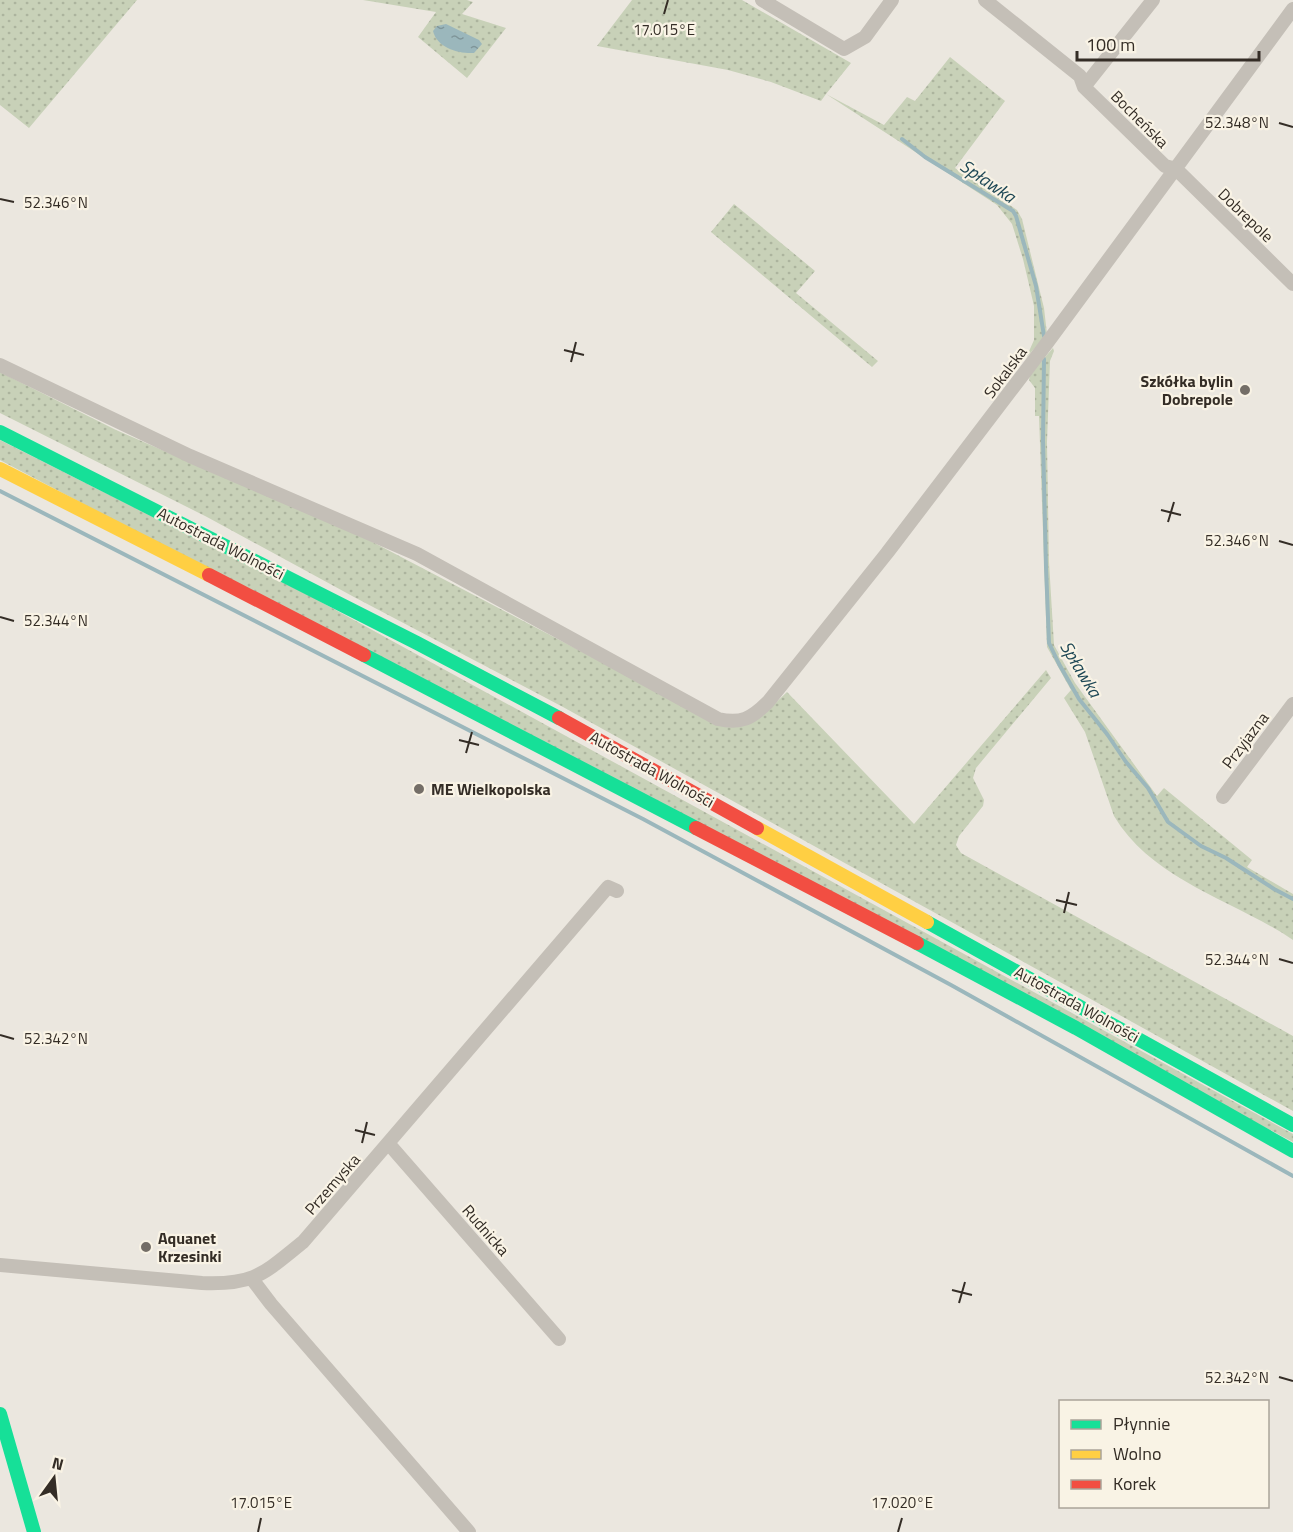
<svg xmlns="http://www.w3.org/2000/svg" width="1293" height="1532" viewBox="0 0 1293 1532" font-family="'Titillium Web',sans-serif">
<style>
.green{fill:url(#green-dots)}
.water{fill:url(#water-ripples)}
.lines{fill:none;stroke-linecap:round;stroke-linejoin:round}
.stream{stroke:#9bb7bc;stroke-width:4}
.street{stroke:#c4bfb7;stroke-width:14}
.fast{stroke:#16e098;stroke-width:14}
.slow{stroke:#ffcf43;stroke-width:14}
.jam{stroke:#f24e42;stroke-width:14}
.ticks{fill:none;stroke:#342d26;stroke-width:2}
.poi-dot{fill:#746e67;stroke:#f9f3e5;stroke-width:2}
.labels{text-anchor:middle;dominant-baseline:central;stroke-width:4.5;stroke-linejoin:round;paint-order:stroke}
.street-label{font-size:16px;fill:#342d26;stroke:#f9f3e5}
.poi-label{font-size:16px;font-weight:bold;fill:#342d26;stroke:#f9f3e5;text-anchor:start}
.water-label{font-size:18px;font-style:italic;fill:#1d4755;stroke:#f9f3e5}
.ticks-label{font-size:15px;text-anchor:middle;fill:#342d26;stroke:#f9f3e5;stroke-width:4.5;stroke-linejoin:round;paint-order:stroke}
</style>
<defs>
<pattern id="green-dots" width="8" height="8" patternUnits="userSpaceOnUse" patternTransform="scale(1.5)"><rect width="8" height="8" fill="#c8d1b8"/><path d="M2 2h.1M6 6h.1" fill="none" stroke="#acb49e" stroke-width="1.8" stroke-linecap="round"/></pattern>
<pattern id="water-ripples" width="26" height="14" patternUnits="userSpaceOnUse" patternTransform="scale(1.5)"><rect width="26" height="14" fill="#9bb7bc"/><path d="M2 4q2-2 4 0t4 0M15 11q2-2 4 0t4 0" fill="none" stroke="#7f9599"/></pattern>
</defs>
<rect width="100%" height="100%" fill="#ebe7df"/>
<!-- green -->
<path class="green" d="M0 0H137L29 128 0 105Z
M363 0H467L473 2 462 14 506 28 467 78 418 37 436 12Z
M632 0H742L851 63 826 94 884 125 907 97 915 101 950 57 1005 101 955 168 1017 210 1022 219 1044 308 1047 334 1026 358 1034 340V306L1023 259 1012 224 997 205 826 94 821 101 771 82 728 70 597 46Z
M734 204 815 271 796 293 878 361 872 367 711 232Z
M1053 348 1054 351 1050 361 1047 442 1049 562 1054 645 1075 683 1157 796 1164 788 1252 860 1247 867 1293 894V940C1234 900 1153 881 1114 816L1085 732 1064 698 1071 690 1047 647 1039 416H1035V388L1029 380 1030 374Z
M0 372 116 430 363 537 720 724 766 712 787 692 914 824 1046 670 1051 678 976 768 973 778 984 800 983 806 959 836 956 845 961 853 1293 1036V1111L563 707 354 597 207 517 0 413Z
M0 440 312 597 1293 1134V1142L0 460Z"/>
<!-- water -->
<path class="water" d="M446 24 479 40 482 44 474 53C459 54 437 48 433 31L437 26Z"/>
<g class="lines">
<!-- stream -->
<path class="stream" d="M902 139 925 157 1013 211 1016 216 1036 286 1044 336
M1044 359 1043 440 1046 567 1049 643 1059 664 1079 699 1107 734 1126 762 1148 788 1168 822 1201 846 1226 858 1274 889 1293 899
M0 491 643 819 951 985 1293 1176"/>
<!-- street -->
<path class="street" d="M762 0 844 49 865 37 892 0
M985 0 1080 76 1084 87 1165 166 1176 169
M1084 87 1153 0
M1176 169 1293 284
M0 365 190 456 417 554 718 719C741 724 751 719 768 702L887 553 1047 343 1293 9
M1223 797 1293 704
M388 1143 559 1339
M0 1265 202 1283C255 1285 263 1274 303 1242L608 887 617 891
M252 1279 271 1304 469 1532"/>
<!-- fast -->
<path class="fast" d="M0 432 417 643 559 718
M364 655 696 828
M927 922 1293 1125
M917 943 1076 1028 1293 1151
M0 1414 34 1532"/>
<!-- slow -->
<path class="slow" d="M0 469 209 575
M757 828 927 922"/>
<!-- jam -->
<path class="jam" d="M209 575 364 655
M559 718 757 828
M696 828 917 943"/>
</g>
<!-- ticks -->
<path class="ticks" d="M664 14 668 0M1279 123 1293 127M0 199 14 202M564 350 584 355M571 362 576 342M1161 510 1181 515M1168 522 1174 502M1279 541 1293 545M0 617 14 621M459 740 479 745M466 753 472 732M1056 900 1077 905M1064 913 1069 892M1279 959 1293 963M0 1035 14 1039M355 1130 375 1135M362 1143 367 1122M952 1290 972 1295M959 1303 965 1282M1279 1377 1293 1381M258 1532 261 1518M898 1532 902 1518"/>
<!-- markers -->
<g class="poi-dot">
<circle cx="1245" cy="390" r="6"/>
<circle cx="419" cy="789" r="6"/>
<circle cx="146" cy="1247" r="6"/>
</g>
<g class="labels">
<!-- street labels -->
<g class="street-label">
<text transform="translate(1140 119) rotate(45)">Bocheńska</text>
<text transform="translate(1246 215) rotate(44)">Dobrepole</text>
<text transform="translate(1005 372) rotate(-53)">Sokalska</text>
<text transform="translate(221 543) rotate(27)">Autostrada Wolności</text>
<text transform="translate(1245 740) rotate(-53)">Przyjazna</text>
<text transform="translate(652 769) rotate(29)">Autostrada Wolności</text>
<text transform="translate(1077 1004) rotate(29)">Autostrada Wolności</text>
<text transform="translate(332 1184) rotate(-49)">Przemyska</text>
<text transform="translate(486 1230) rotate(49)">Rudnicka</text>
</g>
<!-- poi labels -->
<g class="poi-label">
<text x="1233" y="381" text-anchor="end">Szkółka bylin<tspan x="1233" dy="18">Dobrepole</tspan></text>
<text x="431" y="789">ME Wielkopolska</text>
<text x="158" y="1238">Aquanet<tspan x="158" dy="18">Krzesinki</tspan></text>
</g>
<!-- water labels -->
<g class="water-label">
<text transform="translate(988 181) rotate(34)">Spławka</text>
<text transform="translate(1081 669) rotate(59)">Spławka</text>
</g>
</g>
<g class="ticks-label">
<text x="664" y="35">17.015°E</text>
<text x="1237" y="128">52.348°N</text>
<text x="56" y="208">52.346°N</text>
<text x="1237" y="546">52.346°N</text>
<text x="56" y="626">52.344°N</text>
<text x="1237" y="965">52.344°N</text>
<text x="56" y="1044">52.342°N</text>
<text x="1237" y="1383">52.342°N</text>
<text x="261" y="1508">17.015°E</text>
<text x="902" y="1508">17.020°E</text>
</g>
<!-- legend -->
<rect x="1059" y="1400" width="210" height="108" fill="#f9f3e5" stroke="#aaa499" stroke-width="1.5"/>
<rect x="1071" y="1420" width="30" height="9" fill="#16e098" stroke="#aaa499" stroke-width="1.5"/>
<text x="1113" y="1430" font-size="18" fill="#342d26">Płynnie</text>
<rect x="1071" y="1450" width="30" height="9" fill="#ffcf43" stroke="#aaa499" stroke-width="1.5"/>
<text x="1113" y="1460" font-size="18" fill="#342d26">Wolno</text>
<rect x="1071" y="1480" width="30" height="9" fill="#f24e42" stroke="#aaa499" stroke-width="1.5"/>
<text x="1113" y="1490" font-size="18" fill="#342d26">Korek</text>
<!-- north arrow -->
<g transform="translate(54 1478) rotate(15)" stroke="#f9f3e5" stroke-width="4.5" paint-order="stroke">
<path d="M0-4.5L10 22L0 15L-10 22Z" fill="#342d26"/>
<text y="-9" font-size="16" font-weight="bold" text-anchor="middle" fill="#342d26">N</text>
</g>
<!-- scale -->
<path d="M1077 51v9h182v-9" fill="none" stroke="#342d26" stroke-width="3"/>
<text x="1086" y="51" font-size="18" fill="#342d26" stroke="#f9f3e5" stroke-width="4.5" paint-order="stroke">100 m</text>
</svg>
